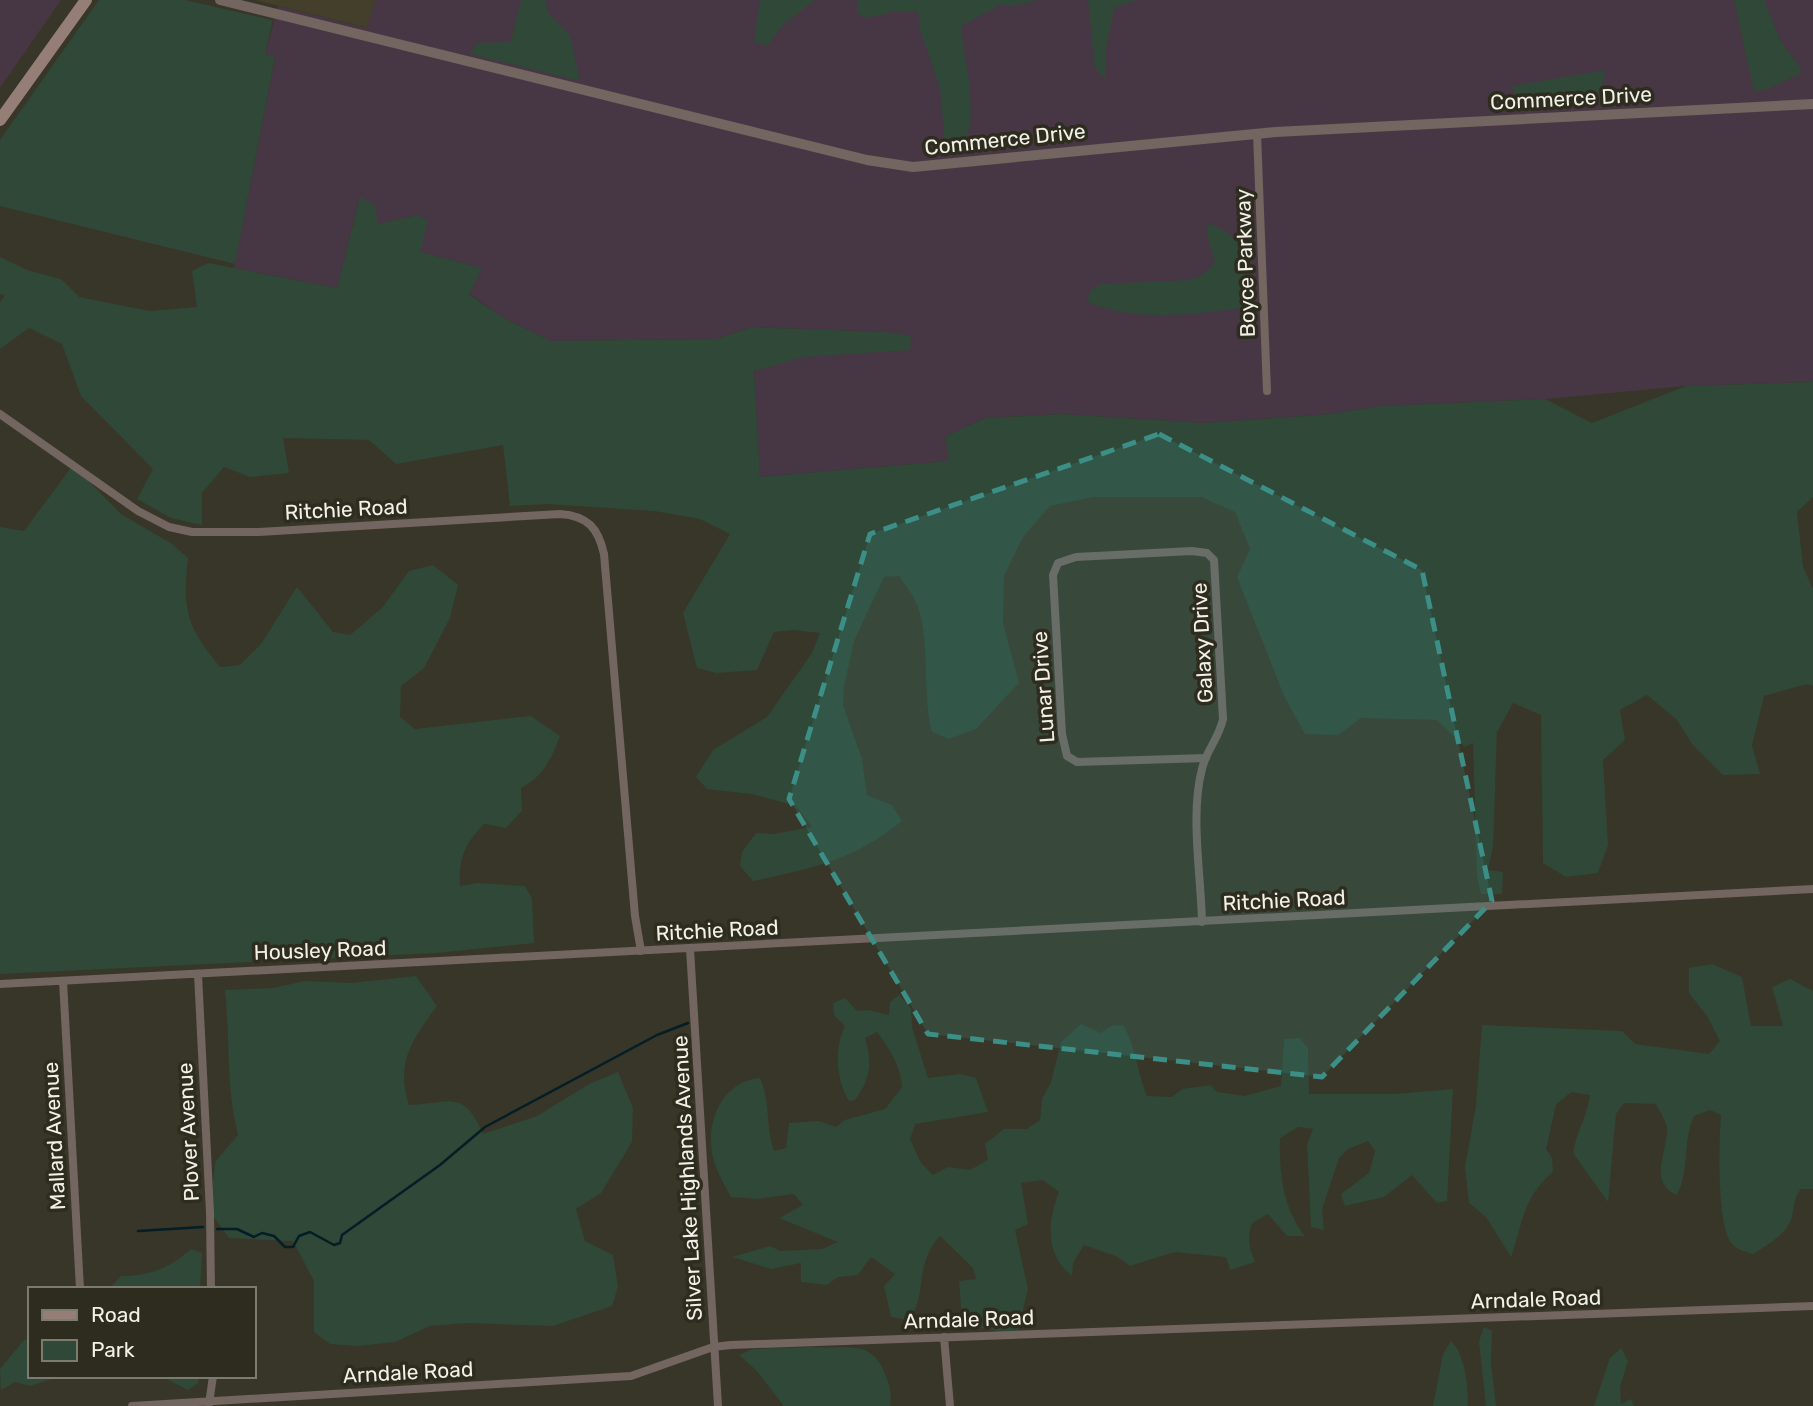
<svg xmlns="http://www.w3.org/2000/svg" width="1813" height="1406" viewBox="0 0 1813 1406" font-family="Rubik,sans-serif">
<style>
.built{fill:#433f2b}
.industrial{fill:#473744}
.green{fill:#304837}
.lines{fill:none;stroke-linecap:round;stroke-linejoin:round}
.stream{stroke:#031e26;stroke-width:2.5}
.minor{stroke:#73655f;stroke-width:8}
.tertiary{stroke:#73655f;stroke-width:10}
.secondary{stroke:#947e75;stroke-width:12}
.marked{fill:#3c8f86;fill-opacity:0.2;stroke:#3c8f86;stroke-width:5;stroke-dasharray:14 9;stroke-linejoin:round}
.labels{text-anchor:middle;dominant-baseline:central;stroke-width:7;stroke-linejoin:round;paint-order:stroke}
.street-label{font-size:21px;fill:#f2f1e8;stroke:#2e2c1e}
</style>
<rect width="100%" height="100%" fill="#383628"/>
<!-- built -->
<path class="built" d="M255 0H375L368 28Z"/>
<!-- industrial -->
<path class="industrial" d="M0 0H61L0 88Z
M375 0H1813V382L1686 386 1545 399 1381 406 1332 414 1203 423 1063 414 985 418 946 436 949 461 760 477 754 371 885 332 752 327 717 339 551 341 500 316 469 293 482 268 420 252 417 215 378 224 360 197 337 288 234 268 275 58 265 54 278 6 367 28Z"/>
<!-- green -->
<path class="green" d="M99 0H185L273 20 265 54 275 57 235 264 0 206V140Z
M521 0H546L547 11 570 35 580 81 470 54 478 43 511 42Z
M760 0H815L783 25 767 46 754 41Z
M857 0H1038L1011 6 1002 4 961 26C963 53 982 125 961 144 957 147 950 150 946 152L940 88 920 30 918 11 893 12 867 18 857 13Z
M1088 0H1137L1114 8 1105 53 1106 79 1095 69Z
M1734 0H1764L1781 42 1800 67 1801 73 1766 90 1754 91Z
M1605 70 1601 91C1575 109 1548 106 1517 103L1512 86Z
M360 197 374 204 378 224 417 215 428 220 420 252 482 268 469 294 500 316 551 341 717 339 752 327 885 332 911 336 910 350 803 357 754 371 760 477 948 461 946 436 985 418 1063 414 1203 423 1332 414 1381 406 1545 399 1592 423 1686 386 1813 382V497L1797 512 1803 567 1813 589V686L1807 684 1764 696 1752 746 1760 774 1723 775 1692 744 1677 720 1647 695 1620 710 1625 740 1603 760 1608 845 1598 873 1566 877 1543 863 1541 715 1513 703 1497 732 1493 847 1488 870 1503 872 1502 894H1481L1477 876 1473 743 1465 747 1437 720 1361 718 1338 735 1305 734 1284 696 1237 577 1250 549 1235 512 1201 497H1094L1050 506 1023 537 1004 576 1003 623 1019 683 976 729 949 739 932 732C921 692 932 636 915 600 911 592 904 584 899 576L884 577 854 641 844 687 843 705 862 759 867 795 892 805 902 821C852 861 814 868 753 881L740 866 742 852 756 833 774 834 812 827 796 806 752 794 707 789 696 777 713 750 767 717 812 653 820 633 794 630 774 632 757 670 716 673 697 668 683 613 730 534 700 519 654 511 548 504 510 506 503 445 396 464 369 440 283 438 289 473 250 477 224 467 202 493V525L171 518 137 499 153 469 81 396 62 344 29 328 0 349V302L5 295 0 294V257L27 270 61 279 79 297 150 311 197 307 192 271 208 263 337 288Z
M1208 224C1250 235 1246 271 1248 307 1202 314 1129 323 1087 301L1091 290 1101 284 1191 280 1204 274 1215 262 1208 238Z
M73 465 121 514 172 544 188 558C182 611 187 626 220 667L240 665 261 644 297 587 333 632 350 635 382 608 409 571 433 565 458 585 450 618 424 668 401 686 400 717 415 729 531 716 560 736C551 759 544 776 521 788L522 811 506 828 484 824C464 845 459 857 460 886L477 883 525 886 532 899 534 943 437 953 0 974V527L24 531Z
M1712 964 1742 977 1751 1026H1783L1772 987 1790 979 1813 991V1189H1801C1792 1200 1795 1208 1791 1220 1785 1235 1766 1246 1753 1254 1747 1252 1737 1250 1733 1245 1716 1229 1719 1139 1721 1115L1710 1110 1694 1116C1682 1143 1690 1170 1677 1195 1648 1184 1667 1152 1667 1129 1667 1121 1659 1111 1656 1104L1624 1103 1616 1114 1608 1202 1573 1153C1576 1132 1587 1117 1590 1095L1571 1092 1556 1105 1546 1149 1552 1158 1553 1172C1522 1199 1524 1220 1511 1257L1486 1217 1469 1203 1465 1167 1476 1105 1482 1025 1622 1031 1635 1044 1709 1054 1720 1041 1707 1016 1689 993V968Z
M416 976 437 1006C413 1039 395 1062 409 1105 451 1103 464 1089 483 1134L537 1116 589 1084 618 1072 633 1108 632 1142 601 1193 576 1209 585 1241 613 1255 618 1287 612 1306 553 1326 467 1323 430 1326 395 1342 358 1346 330 1344 314 1332V1281L293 1241 229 1238 210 1212 215 1162 238 1135C226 1088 230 1039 225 990L273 988 305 981 351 983Z
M899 995 911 1008 912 1027 928 1078 960 1074 976 1078 988 1112 915 1124 910 1139 921 1163 933 1175 948 1167 970 1170 988 1160 985 1144 1004 1129H1027L1040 1120 1042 1099 1051 1082 1061 1042 1081 1024 1101 1033 1111 1026 1123 1025C1136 1046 1137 1072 1147 1096L1172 1097 1182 1089 1211 1085 1217 1092 1244 1096 1281 1086 1284 1039 1300 1038 1308 1048 1309 1094H1396L1453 1089 1447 1201 1437 1203 1412 1175 1384 1197 1345 1206 1341 1194 1369 1173 1375 1151 1368 1141 1348 1149 1339 1158 1322 1209 1324 1230 1311 1227 1307 1144 1313 1129 1298 1127 1280 1138C1279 1172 1283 1209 1305 1236H1287L1268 1214 1252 1223C1247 1238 1249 1248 1255 1262L1230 1270 1226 1257 1174 1252 1130 1266 1118 1257 1084 1245 1073 1263 1072 1276C1045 1255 1047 1223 1059 1192L1043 1180 1021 1183 1028 1224 1015 1230 1028 1289 1017 1335 967 1325 962 1320 959 1281 976 1279 973 1268 940 1236C912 1267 929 1297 908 1320L891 1317 884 1286 895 1274 871 1257 858 1275 838 1277 827 1285 801 1282V1263L771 1269 732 1257 770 1246 780 1251 822 1249 838 1242 779 1218 803 1205 794 1194 757 1199 731 1197C726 1187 720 1178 716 1167 702 1132 717 1082 760 1078 771 1102 765 1127 774 1151L786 1148 789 1123 819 1121 836 1127 845 1120 885 1109 902 1087C901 1065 889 1049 877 1032L865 1038C873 1063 870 1080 855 1100L849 1101C836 1080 834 1048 845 1026L834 1015 833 1003 845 998 857 1011 868 1010 889 1015 890 1002Z
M191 1249 202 1253 200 1289H109L121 1276C149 1276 170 1268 191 1249Z
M1484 1327 1492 1331 1491 1363 1496 1406H1486L1479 1341Z
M30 1338V1376H60L30 1386 15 1382 1 1390 0 1369 24 1340Z
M1451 1341C1466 1356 1468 1386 1468 1406H1433L1443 1354Z
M812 1347C846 1350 872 1338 885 1374 890 1386 892 1393 890 1406H784L756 1370 739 1355 753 1349Z
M1621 1348 1628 1361 1620 1387 1621 1404 1631 1399 1634 1406H1594L1610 1358Z
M161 1376H199L198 1383 188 1390Z"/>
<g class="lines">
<!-- stream -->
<path class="stream" d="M217 1229H237L254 1237 262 1233 274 1236 285 1247H293L299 1236 310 1232 334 1245 340 1243 342 1235 440 1165 485 1127 657 1035 688 1023
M138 1231 203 1227"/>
<!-- minor -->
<path class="minor" d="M1257 134 1267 391
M0 414 138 511 169 527 192 532H259L560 514C588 516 598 528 604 554L635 916 641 951
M1202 922C1201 875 1190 814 1202 769 1206 751 1219 738 1223 719L1214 560 1207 553 1192 551 1076 557 1058 563 1053 575 1062 734 1067 756 1077 762 1206 758
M690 949 718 1406
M198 974 210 1212 211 1289
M63 981 80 1289
M0 984 1813 889
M944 1337 950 1406
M209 1404 213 1376
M132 1406 631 1376 713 1347 731 1345 1813 1306"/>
<!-- tertiary -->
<path class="tertiary" d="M220 0 867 160 913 167 1276 132 1813 104"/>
<!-- secondary -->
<path class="secondary" d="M0 120 86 0"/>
</g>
<!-- marked area -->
<path class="marked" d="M1159 434 1422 570 1492 901 1322 1077 928 1034 789 799 870 534Z"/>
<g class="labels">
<!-- street labels -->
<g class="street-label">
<text transform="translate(1571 98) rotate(-3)">Commerce Drive</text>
<text transform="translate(1005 139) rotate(-6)">Commerce Drive</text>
<text transform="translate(1245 263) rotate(-92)">Boyce Parkway</text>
<text transform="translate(346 509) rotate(-3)">Ritchie Road</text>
<text transform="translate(1202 643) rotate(-93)">Galaxy Drive</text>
<text transform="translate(1043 687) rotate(-94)">Lunar Drive</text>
<text transform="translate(1284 900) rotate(-3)">Ritchie Road</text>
<text transform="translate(717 930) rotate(-3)">Ritchie Road</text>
<text transform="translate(320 950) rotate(-2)">Housley Road</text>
<text transform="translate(188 1132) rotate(-93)">Plover Avenue</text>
<text transform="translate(54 1136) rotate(-93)">Mallard Avenue</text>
<text transform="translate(687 1178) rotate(-93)">Silver Lake Highlands Avenue</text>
<text transform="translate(1536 1299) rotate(-2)">Arndale Road</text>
<text transform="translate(969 1319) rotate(-2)">Arndale Road</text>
<text transform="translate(408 1372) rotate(-3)">Arndale Road</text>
</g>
</g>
<!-- legend -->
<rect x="28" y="1287" width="228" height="91" fill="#2e2c1e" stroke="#7c7b6f" stroke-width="2"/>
<rect x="42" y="1310" width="35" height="10" fill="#947e75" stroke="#7c7b6f" stroke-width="2"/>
<text x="91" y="1322" font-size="21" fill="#f2f1e8">Road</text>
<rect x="42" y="1340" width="35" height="21" fill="#304837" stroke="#7c7b6f" stroke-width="2"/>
<text x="91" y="1357" font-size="21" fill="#f2f1e8">Park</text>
</svg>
